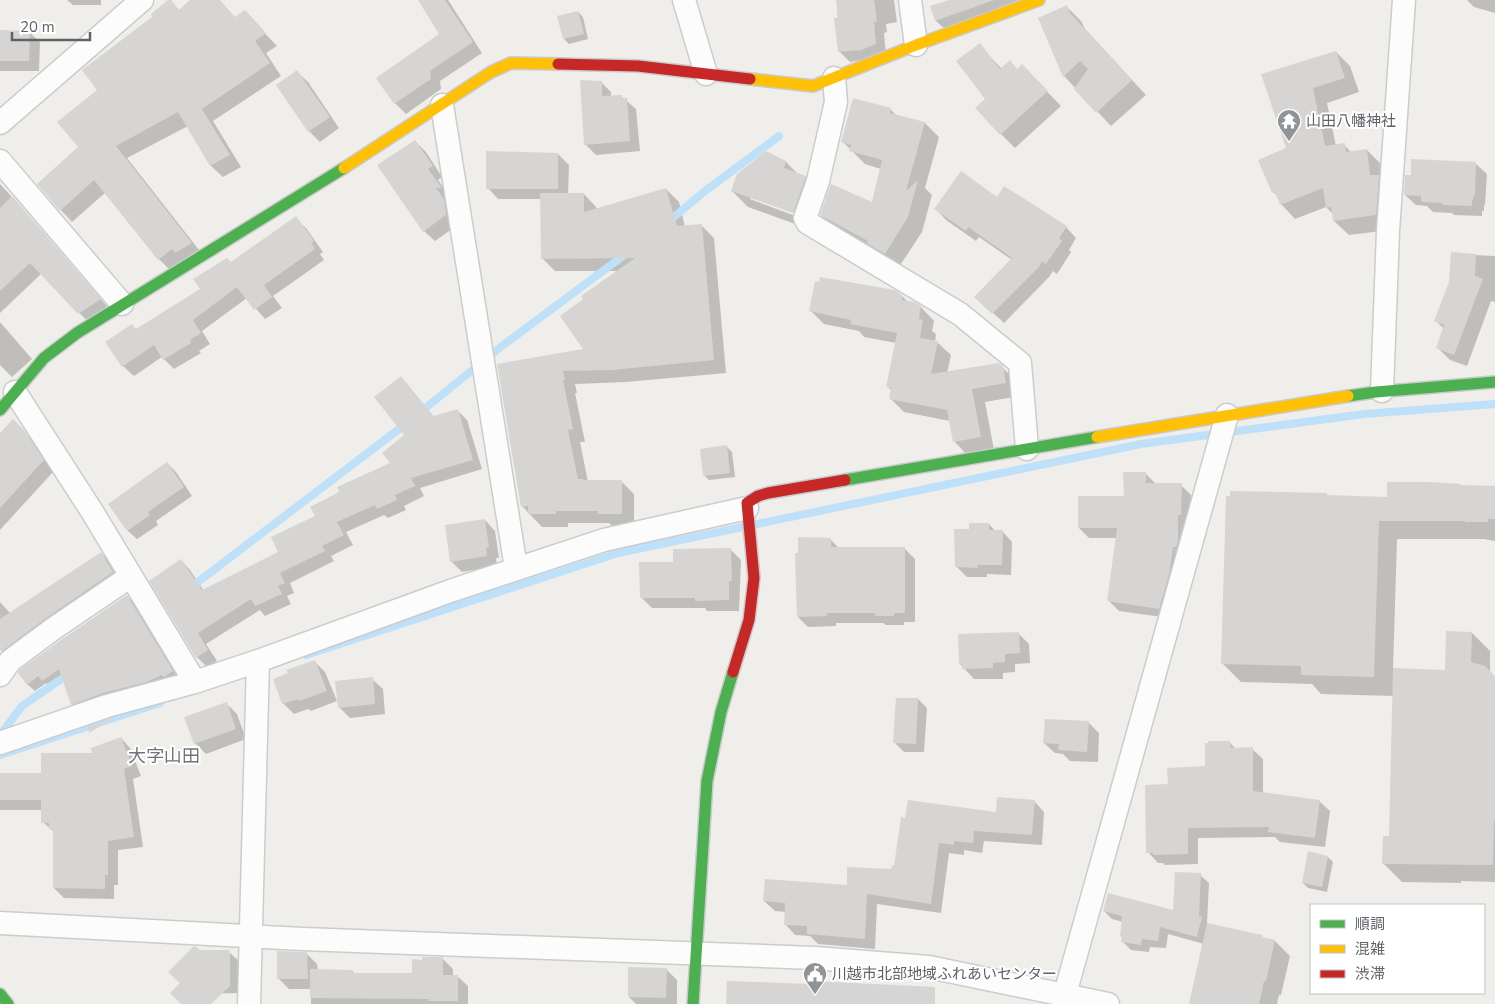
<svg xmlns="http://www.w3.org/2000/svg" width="1495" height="1004" viewBox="0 0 1495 1004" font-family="'Nunito Sans','Noto Sans JP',sans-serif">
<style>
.shadow{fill:#0003;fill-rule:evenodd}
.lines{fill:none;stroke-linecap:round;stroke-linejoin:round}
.stream{stroke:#bfe0f9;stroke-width:8}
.building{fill:#d6d5d3}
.street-casing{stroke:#cbcccc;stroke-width:25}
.fast-casing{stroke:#cacacb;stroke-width:14}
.slow-casing{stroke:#cacacb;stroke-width:14}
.jam-casing{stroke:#cacacb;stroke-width:14}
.street{stroke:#fdfcfc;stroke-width:22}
.fast{stroke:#4caf50;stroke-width:11}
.slow{stroke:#ffc107;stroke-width:11}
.jam{stroke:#c62828;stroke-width:11}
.labels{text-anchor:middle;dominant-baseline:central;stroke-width:4;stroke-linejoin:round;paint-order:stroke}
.poi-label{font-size:15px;fill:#5f6368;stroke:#fff;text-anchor:start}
.quarter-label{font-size:18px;fill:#70757a;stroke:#fff}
</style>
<rect width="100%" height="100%" fill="#efeeea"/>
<!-- shadow -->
<path class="shadow" d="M67 0H101V5H73Z
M169 0 180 11 191 0H219L235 18 256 24 277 46 266 53 281 76 213 121 241 167 223 177 211 166 188 126 127 158 203 255 171 271 159 259 106 192 72 222 61 210 99 90 154 17Z
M420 0H448L482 53 440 81 441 89 406 114 395 103 377 78 441 34Z
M837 0H894L897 22 886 24 887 32 884 33 886 55 850 62 839 51Z
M953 0H1018L947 31 936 21 932 7Z
M1467 0H1495V13L1474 7Z
M1067 7 1081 21 1085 29 1146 95 1111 126 1064 76 1039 18Z
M578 12 583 17 588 39 569 44 564 39Z
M0 31 29 32 40 42 39 71H0Z
M979 45 1002 69 1018 70 1036 80 1061 106 1015 148 1001 134 986 99Z
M1336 52 1350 66 1359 92 1327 103 1336 146 1344 145 1351 152 1367 150 1381 164 1390 230 1349 235 1334 221 1333 214 1326 207 1295 219 1281 204 1278 196 1273 192 1288 149 1263 75Z
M297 72 308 82 339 128 320 142 309 131Z
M601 82 611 92V97L621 96 636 109 640 151 596 155 586 145Z
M854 100 891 110 897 116 925 123 939 137 925 188 932 195 922 232 899 267 835 229 821 215 873 204 881 169 865 164 842 141Z
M415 141 426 152 442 177 438 180 451 198 445 199 454 211 456 226 435 241 424 231Z
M766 153 786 162 798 174 805 177 821 193 809 229 748 207 732 191ZM750 197 799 214 798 217 750 199Z
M558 154 569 165 568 194H584L596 207V209L666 189 679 202 685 227 701 225 714 238 726 373 626 382 575 384 577 393H575L585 442H580L588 482 621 481 634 494V526H612L609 523H568V527H542L522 506 498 365 585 350 619 271H555L542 258 541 199H498L488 188Z
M1476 164 1487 174 1485 205H1484V211H1482V216L1454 215 1452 213 1433 212 1427 206 1416 205 1405 195 1412 176Z
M0 184 23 209 111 311 90 324 42 273 0 313Z
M997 198 1066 227 1076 238 1069 250 1071 252 1057 274 1053 271 1049 277 1004 323 976 297 1012 260 979 237 976 241 946 220 936 209Z
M295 218 306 228 323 252 320 254 324 260 273 296 282 308 265 319 247 298 202 331 210 344 199 351 201 353 174 369 162 357 134 376 123 366 137 330 202 289 231 263Z
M1452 254 1495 256V302L1491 301 1467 366 1450 360 1437 347 1444 329 1436 321 1450 283Z
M902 296 908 302 921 307 934 321 932 331 936 334 935 342H937L951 355 947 373 1002 367 1016 381 1019 396 985 402 994 450 967 455 954 441 950 421 904 412 891 399 892 391 888 387 896 343 864 337 859 331 824 324 811 311Z
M0 322 32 359 12 377 0 365Z
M401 377 434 417 457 410 467 420 482 469 420 488 424 496 404 506 406 510 388 518 384 515 346 532 353 545 331 556 334 561 290 583 294 593 287 596 291 604 265 616 260 610 206 644 217 661 207 667 197 657 181 560 190 570 204 591 279 552 316 517 392 463 405 435Z
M13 421 35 443 53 472 0 530V434Z
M727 447 732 452 735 477 709 480 704 475Z
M167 463 176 472 192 496 156 521 158 525 137 539 128 531 109 504Z
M1145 473 1155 483 1181 485 1191 495V525L1169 618 1119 611 1109 601 1117 538H1089L1079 528 1125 497Z
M1495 488V541L1484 539H1397L1393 670 1446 671 1472 633 1490 651V672L1495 677V882L1461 881V883L1402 882 1383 863 1390 837 1394 696 1321 694 1312 684 1241 682 1222 663 1329 497 1389 499Z
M485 520 495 531 499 558H496L497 566 462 572 451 561Z
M989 524 996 532H1003L1012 542 1011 575 987 574V577H967L957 567 971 531Z
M830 539 840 549H905L915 559V622H904V625H886L883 623H836V626L808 627 798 617 799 554Z
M730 549 741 560 739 611H707L705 608H652L641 597 674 563Z
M101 553 110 562 121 581 6 655 0 649V602L11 614Z
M127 596 134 603 179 679 79 711 72 704 63 678 50 687 46 683 35 691 27 684Z
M1018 633 1029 644 1030 663 1015 664V672L1003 673V679H974L960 664Z
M315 662 325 672 337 701 311 711 308 709 294 714 283 703Z
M372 679 383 689 385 714 350 718 339 707Z
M918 699 927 708 924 752H904L895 743Z
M227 704 237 714 246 739 206 754 195 743Z
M1089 723 1099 733 1098 762 1070 761 1063 754 1055 753 1044 743Z
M121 738 130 748 141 776 133 779 143 847 118 850V885H114V899L64 898 54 888V832L43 822 42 810H0V775L42 774 93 754Z
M1230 743 1236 749H1252L1263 759V794L1319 801 1330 811 1325 847 1280 842 1275 837 1198 838V864L1165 865 1163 863H1158L1148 852 1169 786 1207 767Z
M1034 801 1044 812 1042 845 984 841 982 853 964 850V855L949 853 941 913 877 904 875 949 818 944 810 936 795 935 785 924 786 912 775 911 764 901 848 886 892 871 895 867 902 819 997 814Z
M1328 857 1333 862 1327 892 1308 888 1303 883Z
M1200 875 1209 883 1207 924 1262 936 1264 939 1275 941 1290 956 1281 995H1279L1277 1004H1191L1204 944 1168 934 1166 948 1150 947 1149 952 1131 950 1123 942V938L1121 936 1123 922 1112 919 1104 911H1174Z
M200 952H229L240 962V993L192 994Z
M307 954 317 964 318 970 352 971 355 974H413L423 961 443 959 453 969V976H457L468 986V1004H311V989H289L278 978Z
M666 969 677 980V1004H636L629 997Z"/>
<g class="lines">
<!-- stream -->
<path class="stream" d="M668 222 705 191 779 136
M418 414 502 346 627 253
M190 588 407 423
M306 655 618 553 1141 444 1364 414 1495 404
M0 735 22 706 70 673
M0 755 160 703"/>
</g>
<!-- building -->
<path class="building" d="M168 0H171L179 10 190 0H220L235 17 245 10 266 33 255 41 270 63 202 109 230 155 210 166 178 112 116 146 192 243 175 253 172 249 158 260 94 180 60 211 37 184 78 147 57 122 97 90 82 70 152 17 151 14Z
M418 0H445L473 42 430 71 431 79 394 104 376 78 439 34Z
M836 0H874L877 22H874L876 44 861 50 838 52 834 18H838Z
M949 0H994L935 21 930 6Z
M1067 5 1070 13 1132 80 1096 113 1074 89 1088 69 1080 61 1063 77 1038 18Z
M578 11 584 34 563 39 557 16Z
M0 30 30 31 29 61H0Z
M980 43 1000 69 1010 60 1017 69 1022 64 1048 91 1000 135 975 108 985 99 956 61Z
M1336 51 1345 78 1313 88 1325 146 1345 143 1346 152 1367 149 1370 175H1379L1376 215 1333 221 1331 207 1326 208 1323 188 1280 205 1275 192 1272 193 1258 160 1286 148 1261 74Z
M297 70 330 117 308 132 276 85Z
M580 80 602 81V96L622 95V98H627L630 141 584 145Z
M853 98 891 108 890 113 925 122 906 191 918 180 908 217 885 254 867 243 868 241 820 215 831 184 872 202 882 160 849 151 851 145 841 142Z
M415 140 433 166 428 169 442 188H436L444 199 446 215 423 232 377 165Z
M486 151 558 153V189H486Z
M766 151 786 161 784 168 806 176 793 213 731 191 737 174Z
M1411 159 1476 162 1475 195H1474L1473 200H1472V206L1442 205V203L1421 202V196L1404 195 1405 175H1411Z
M961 171 997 197 1004 186 1067 226 1059 238 1062 241 1046 264 1042 261 1039 267 992 314 974 297 1012 258 968 227 966 231 934 209Z
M666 188 677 226 702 224 714 360 612 370 563 371 565 380H563L573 429 568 430 578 479H583V480H622V514H598V511H556V514H528V506L521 507 497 364 583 349 560 316 583 299 581 296 635 258 541 259 540 193H584V212Z
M12 196 101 299 78 314 30 263 0 291V208Z
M296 216 314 241 311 243 315 249 264 285 272 297 254 310 237 287 193 320 201 333 190 340 191 343 163 360 154 345 122 367 105 342 132 324 136 329 200 289 193 279 227 258 231 262Z
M1451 252 1476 254 1475 276 1483 279 1454 355 1436 348 1444 325 1434 321 1449 282Z
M820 277 895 290 902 295V300L915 302 921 306 919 319 923 320 920 338 938 341 931 374 999 363 1003 366 1006 383 972 389 981 437 953 442 947 410 889 399 891 388 886 387 897 333 850 324 851 320 809 311 815 281 819 282Z
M401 376 433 416 458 409 473 460 411 478 415 486 395 495 397 500 377 509 375 505 337 522 344 535 322 546 325 551 280 573 285 583 278 586 282 594 255 606 251 599 198 633 208 650 196 658 149 581 181 559 202 590 278 552 271 537 315 516 310 507 339 492 337 487 390 463 382 453 404 435 374 397Z
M13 419 24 430 44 460 0 508V433Z
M727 445 730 473 703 476 700 449Z
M167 462 184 487 148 512 150 515 127 531 108 504Z
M1123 472H1146V483H1182L1181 515H1178V541L1176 547H1173L1169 574 1159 609 1107 601 1117 528H1078V496H1124Z
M1387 482H1428L1461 484V485L1495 486V519H1488V522H1465V521H1379L1374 677 1301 675V666L1221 664 1226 496H1230V491L1327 493V495L1387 497Z
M485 519 489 547 486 548 487 556 450 562 445 525Z
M969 523H989V530H1003L1002 565H978V568L955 567 954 529H969Z
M798 537 831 538V547H905V613H894V616H875V613H827V616L797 617 795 553H798Z
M731 548 732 581H729V600L695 601V598H640L639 562H673V549Z
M101 552 113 572 46 618 2 651 0 648V619Z
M127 595 173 671 164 677 162 675 146 682 103 693 71 705 59 669 42 681 38 676 27 685 18 673 19 670 61 640Z
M1446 631 1472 632 1471 662 1485 666 1495 676V820H1494L1493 865 1382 864 1383 836H1389L1393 668 1445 670Z
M1019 632 1020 653 1005 654V662L993 663V668L962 669V664H959L958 634Z
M315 660 327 691 299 701 298 699 282 704 273 679 288 673 286 670Z
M373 677 375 704 338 708 335 681Z
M896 698H918L916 744 893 743Z
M227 702 236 729 194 744 184 717Z
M114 718 89 733 88 727Z
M1045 719 1089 721 1087 752 1058 750 1059 744 1043 743Z
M121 737 132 766 124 769 134 837 108 841V875H105V889L53 888V829H49V823H41V800H0V773H41V753H92L91 748Z
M1208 741H1230L1231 748 1253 747V791L1320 800 1315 838 1268 832 1269 827 1188 828V854L1153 855V853H1146L1145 785 1168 784 1167 768 1205 766V743H1208Z
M997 797 1035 800 1032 835 974 831 973 843 954 841V845L939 843 931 904 867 894 865 939 807 934V926L784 925 785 903 763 901 765 879 847 885V867L891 869 892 865 894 866 901 817 905 818 908 800 996 812Z
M1308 851 1328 856 1322 887 1302 883Z
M1175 872 1201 873 1199 916 1202 917 1197 937 1160 927 1158 941 1142 939 1141 945 1121 942 1122 936H1120L1122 916 1103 911 1108 893 1173 910Z
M1207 923 1262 935V937L1275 940 1266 981H1264L1259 1004H1189Z
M194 946 196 947 200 950H230V986L211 1004H181L170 993 180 983 168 972Z
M277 951 307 952 308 979H277Z
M422 957H443V975H458V1001H429V999L310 998V969L353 970 352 973H412V959L422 960Z
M628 967 667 968 666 998 628 997Z
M727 981 811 984 812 981 935 987V1004H726Z"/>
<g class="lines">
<!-- street casing -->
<g class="street-casing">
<path id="street" d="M684 0 706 74
M910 0 916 45
M834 78 836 102 818 181 805 218 808 223 960 314 1020 363 1027 449
M442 105 516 568
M0 123 142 0
M0 161 122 304
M1382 391 1388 231 1404 0
M15 392 93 513 195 682
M0 675 10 661 53 629 131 576
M0 743 107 706 195 682 258 661 453 590 604 540 747 508
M0 923 303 939 815 958 929 967 1108 1004
M1065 994 1227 415
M249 1004 258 661"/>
</g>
<!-- fast casing -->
<g class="fast-casing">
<path id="fast" d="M1348 396 1376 392 1495 382
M0 410 44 358 77 333 344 168
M845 480 1097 437
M0 994 8 1004
M693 1004 707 781 721 712 733 672"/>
</g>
<!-- slow casing -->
<g class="slow-casing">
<path id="slow" d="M750 79 813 86 916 45 1039 0
M344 168 491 72 511 63 558 64
M1097 437 1348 396"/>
</g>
<!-- jam casing -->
<g class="jam-casing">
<path id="jam" d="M558 64 638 66 750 79
M733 672 749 620 754 578 747 503 758 496 768 493 845 480"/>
</g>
<!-- street -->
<use href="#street" class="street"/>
<!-- fast -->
<use href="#fast" class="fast"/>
<!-- slow -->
<use href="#slow" class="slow"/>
<!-- jam -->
<use href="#jam" class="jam"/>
</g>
<!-- icons -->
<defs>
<g id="temple-pin" transform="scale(1.25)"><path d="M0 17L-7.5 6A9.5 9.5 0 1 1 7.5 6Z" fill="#919496" stroke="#fff"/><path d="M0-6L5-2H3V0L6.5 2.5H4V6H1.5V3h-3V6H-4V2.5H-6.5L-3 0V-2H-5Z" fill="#fff"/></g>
<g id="civic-pin" transform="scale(1.25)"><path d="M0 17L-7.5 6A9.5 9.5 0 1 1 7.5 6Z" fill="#919496" stroke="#fff"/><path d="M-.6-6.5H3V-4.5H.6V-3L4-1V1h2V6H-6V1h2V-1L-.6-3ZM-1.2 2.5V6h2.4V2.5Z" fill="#fff"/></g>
</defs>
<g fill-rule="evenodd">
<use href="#temple-pin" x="1289" y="121"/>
<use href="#civic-pin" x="815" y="974"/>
</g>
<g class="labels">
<!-- poi labels -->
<g class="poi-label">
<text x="1306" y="121">山田八幡神社</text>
<text x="832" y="974">川越市北部地域ふれあいセンター</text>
</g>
<!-- quarter labels -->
<g class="quarter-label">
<text x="164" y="756">大字山田</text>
</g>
</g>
<!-- legend -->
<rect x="1310" y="904" width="175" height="90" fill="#ffffff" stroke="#bfc1c3"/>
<rect x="1320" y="920" width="25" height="8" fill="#4caf50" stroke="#bfc1c3"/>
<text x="1355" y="929" font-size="15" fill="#5f6368">順調</text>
<rect x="1320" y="945" width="25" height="8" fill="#ffc107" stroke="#bfc1c3"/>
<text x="1355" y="954" font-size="15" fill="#5f6368">混雑</text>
<rect x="1320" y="970" width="25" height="8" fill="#c62828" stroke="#bfc1c3"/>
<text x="1355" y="979" font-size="15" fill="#5f6368">渋滞</text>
<!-- scale -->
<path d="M12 32v8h78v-8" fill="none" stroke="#5f6368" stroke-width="2.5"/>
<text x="20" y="32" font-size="15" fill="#5f6368" stroke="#ffffff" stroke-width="4" paint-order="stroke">20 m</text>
</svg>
